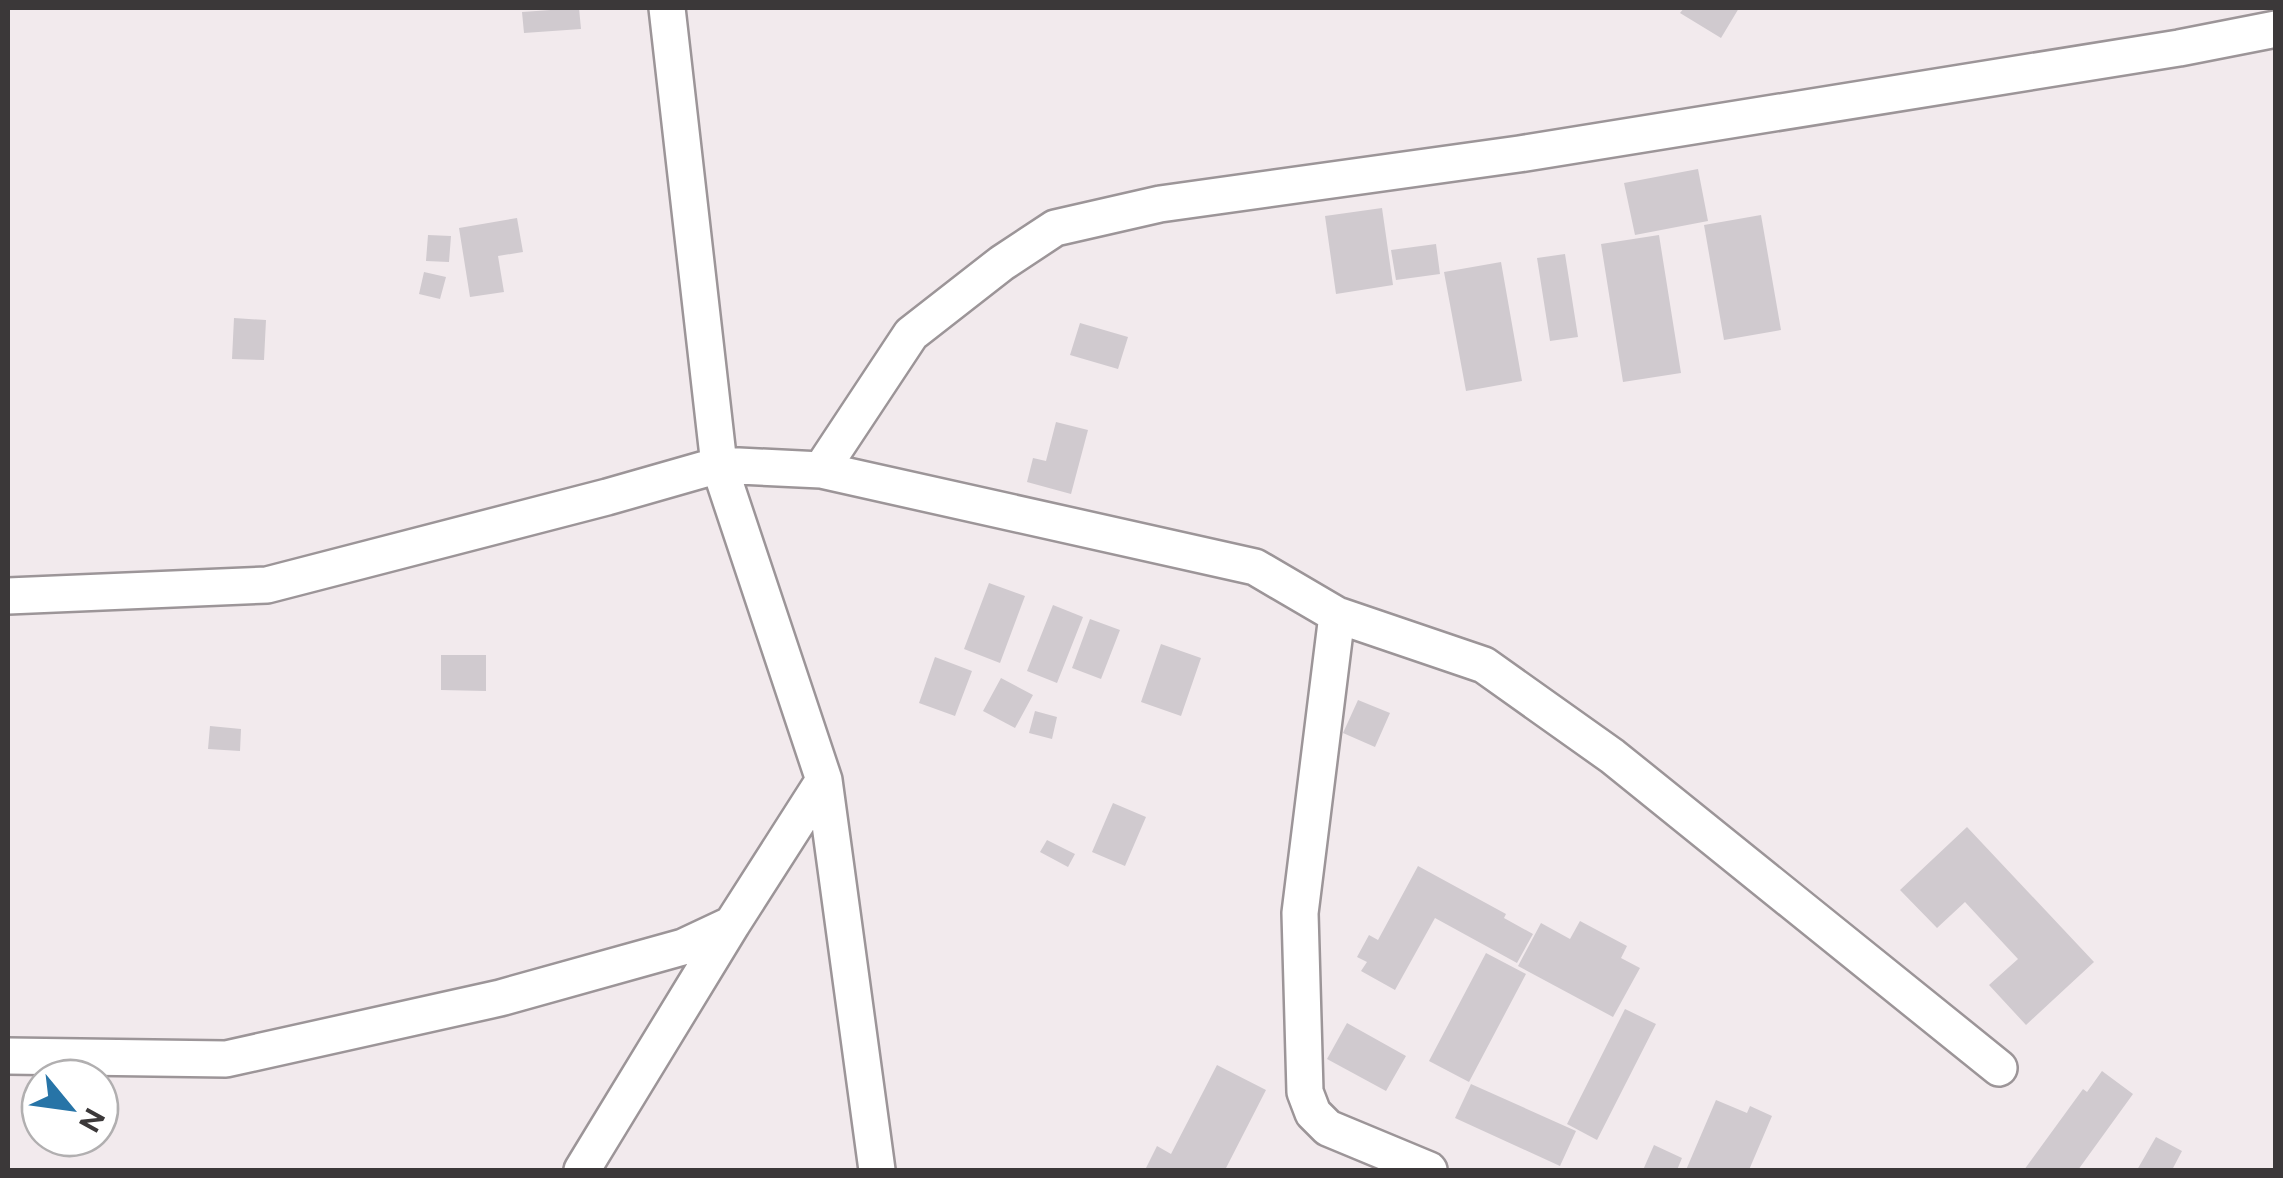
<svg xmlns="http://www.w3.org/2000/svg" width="2283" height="1178" viewBox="0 0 2283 1178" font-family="'Public Sans',sans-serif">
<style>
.building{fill:#d0cacf}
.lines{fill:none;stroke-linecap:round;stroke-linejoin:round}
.minor-casing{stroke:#9c9598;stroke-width:40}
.minor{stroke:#fff;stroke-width:35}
</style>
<rect width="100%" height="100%" fill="#f2eaed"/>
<!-- building -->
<path class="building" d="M579 8 581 29 524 33 522 12Z
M1684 8H1739L1721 38 1680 13Z
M1698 169 1708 221 1635 235 1624 183Z
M1382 208 1393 285 1336 294 1325 216Z
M1761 215 1781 330 1724 340 1704 225Z
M517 218 523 252 498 256 504 292 470 297 459 228Z
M428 235 451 236 449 262 426 261Z
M1659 235 1681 373 1623 382 1601 244Z
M1436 244 1440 274 1396 280 1391 250Z
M1565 254 1578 337 1550 341 1537 258Z
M1501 262 1522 381 1466 391 1444 272Z
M424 272 446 277 440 299 419 294Z
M234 318 266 320 264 360 232 359Z
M1080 323 1128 337 1118 369 1070 355Z
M1056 422 1088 430 1071 494 1027 482 1033 458 1046 461Z
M989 583 1025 596 1000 663 964 649Z
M1053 605 1083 617 1057 683 1027 671Z
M1090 619 1120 630 1101 679 1072 668Z
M1161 644 1201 658 1181 716 1141 702Z
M441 655H486V691L441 690Z
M935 657 972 671 955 716 919 703Z
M1001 678 1033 695 1015 728 983 711Z
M1358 700 1390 713 1375 747 1343 733Z
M1035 711 1057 717 1052 739 1029 733Z
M210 726 241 729 240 751 208 749Z
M1113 803 1146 817 1125 866 1092 852Z
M1967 827 2094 962 2026 1025 1989 985 2018 959 1965 902 1937 928 1900 890Z
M1047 840 1075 854 1068 867 1040 852Z
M1418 866 1506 914 1504 918 1533 934 1517 963 1435 918 1395 990 1361 971 1367 962 1357 957 1369 935 1378 940Z
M1580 921 1627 946 1621 958 1640 968 1613 1017 1518 966 1541 923 1570 939Z
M1486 953 1526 974 1469 1082 1429 1061Z
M1625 1009 1656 1024 1597 1140 1567 1124Z
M1347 1023 1406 1056 1386 1091 1327 1059Z
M1217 1065 1266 1090 1225 1170 1146 1168 1157 1146 1171 1154Z
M2102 1071 2133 1094 2078 1170H2024L2083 1089 2087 1092Z
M1471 1084 1576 1131 1560 1166 1455 1118Z
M1716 1100 1747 1113 1750 1106 1772 1116 1749 1170H1686Z
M2156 1137 2182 1151 2172 1170H2137Z
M1654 1145 1682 1158 1677 1170H1643Z"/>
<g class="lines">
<!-- minor casing -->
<g class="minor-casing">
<path id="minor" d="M667 8 719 465 824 780 877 1170
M821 470 1255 567 1337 615 1484 665 1612 756 1999 1068
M8 596 267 585 607 497 719 465 821 470 911 334 1002 263 1055 228 1160 204 1519 154 2179 48 2276 29
M1337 615 1300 913 1305 1092 1313 1113 1328 1128 1429 1170
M8 1056 226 1059 500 998 683 947 732 924 824 780
M582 1170 732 924"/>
</g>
<!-- minor -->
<use href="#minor" class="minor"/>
</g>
<!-- border -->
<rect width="2283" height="1178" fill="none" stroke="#3b3839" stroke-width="20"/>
<!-- north arrow -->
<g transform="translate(70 1108) rotate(119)"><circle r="48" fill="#ffffff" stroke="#b1afb0" stroke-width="2.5"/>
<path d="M0-8L18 38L0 25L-18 38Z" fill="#2774a7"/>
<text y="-15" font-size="28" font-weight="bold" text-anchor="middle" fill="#3b3839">N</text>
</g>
</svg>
